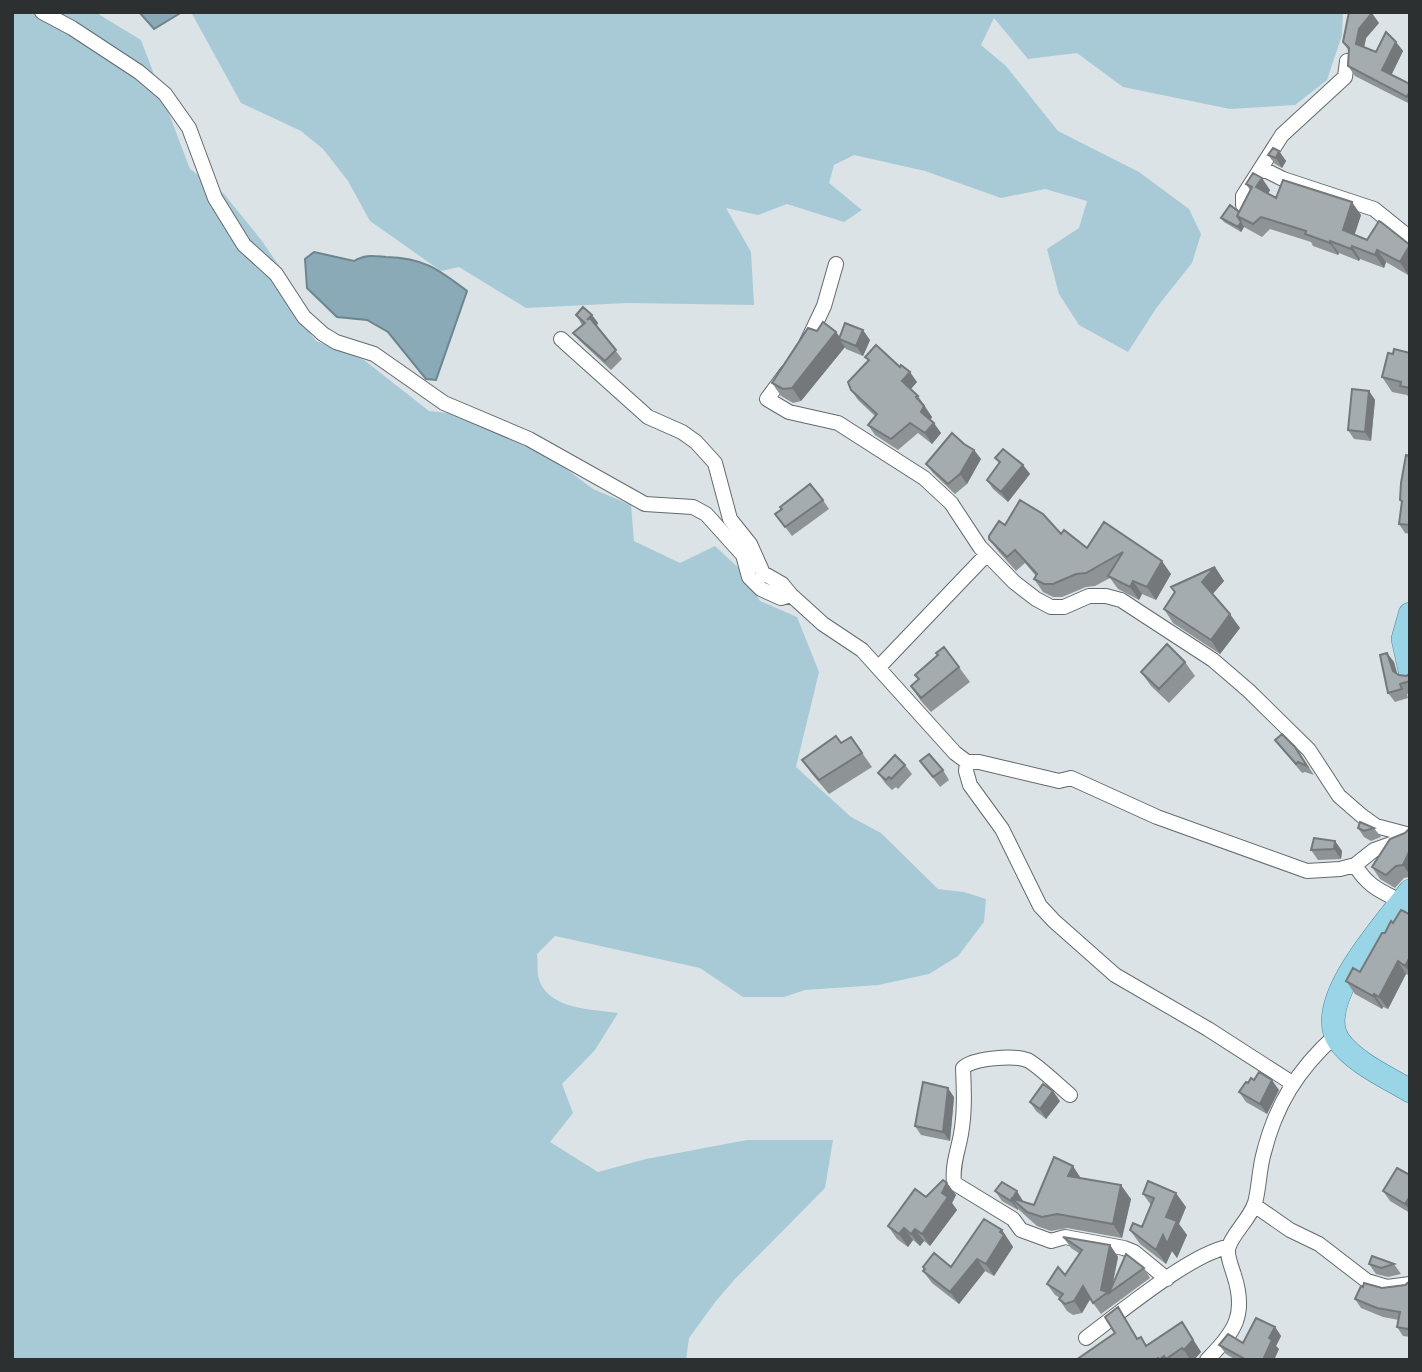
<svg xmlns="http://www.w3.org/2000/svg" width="1422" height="1372" viewBox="0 0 1422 1372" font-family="'Roboto Serif',serif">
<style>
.green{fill:#a8cad7}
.water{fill:#89aab6;stroke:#6d858e;stroke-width:2}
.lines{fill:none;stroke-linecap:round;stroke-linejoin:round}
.street-casing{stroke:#646a6d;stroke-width:16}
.primary-casing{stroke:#48889d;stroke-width:24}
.street{stroke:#fff;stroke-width:14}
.primary{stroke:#9ad4e7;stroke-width:23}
.wall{fill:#8e9496}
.shaded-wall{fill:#74787a}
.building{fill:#a5acaf;stroke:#74787a;stroke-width:2}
</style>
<rect width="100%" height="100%" fill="#dbe3e6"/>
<!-- green -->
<path class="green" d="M12 12H95L141 40 190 169 224 194 262 241 284 273 290 308 316 341 364 360 429 411 449 413 534 445 593 489 631 505 634 541 680 563 715 546 744 573 760 601 797 617 819 672 796 767 851 817 881 833 938 889 964 892 986 899 984 922 958 956 929 974 878 985 805 990 784 997H743L700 968 555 936 537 954C538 961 537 969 538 976 546 1010 591 1009 618 1013L595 1050 562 1084 573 1113 550 1142 598 1172 646 1159 747 1140H833L825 1188 735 1279 716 1301 689 1338 686 1360H12Z
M191 12H1343L1342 35 1327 80 1295 105 1230 109 1123 87 1077 53 1028 59 994 18 981 45 1006 66 1058 131 1139 172 1189 209 1201 234 1192 263 1157 307 1128 352 1079 325 1059 294 1047 249 1079 228 1087 201 1045 189 1001 198 925 171 854 155 834 165 829 183 862 210 844 222 787 204 758 215 726 208 751 252 754 305 627 303 526 308 459 267 441 271 370 221 348 181 323 149 301 131 241 103Z"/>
<!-- water -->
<path class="water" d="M139 12H182L154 29Z
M314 252 354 261C365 254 374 256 386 257 424 258 438 269 467 291L436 380 426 379 388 332 367 320 337 317 307 288 305 259Z"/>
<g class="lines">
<!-- street casing -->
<g class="street-casing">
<path id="street" d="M42 12 72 28 139 72 165 94 189 128 215 198 244 245 276 274 304 317 323 334 336 342 374 354 444 403 529 439 645 504 693 507 706 514 743 555 749 577 761 589 781 598 791 595
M1261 168 1283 179 1374 209 1410 238
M1243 205V196L1282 135 1345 77 1347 61
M561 339 648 417 682 432 696 442 715 463 730 519 750 544 763 573 782 584 791 595 823 624 862 650 955 753 967 762 966 771 970 785 1002 829 1040 906 1054 921 1115 975 1208 1029 1292 1083
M806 344 824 306 836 264
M787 372 767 399 789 412 838 423 924 478 951 503 980 547 1014 582 1036 599 1051 607H1064L1089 596H1106L1121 600 1213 660 1249 691 1309 750 1339 796 1362 816 1376 826 1410 835
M879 667 987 554
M967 762H979L1059 781 1071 778 1157 817 1307 871 1340 869 1355 865 1374 850 1402 840
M1355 865C1369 889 1384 892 1408 905
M1070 1095C1061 1088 1037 1064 1027 1060 1014 1055 973 1058 963 1068 964 1090 965 1112 961 1134 958 1151 952 1165 954 1183L1013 1219 1021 1230 1051 1241 1065 1237 1124 1248 1134 1252 1167 1279
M1254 1205 1290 1230 1319 1244 1367 1281 1387 1287 1410 1284
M1086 1338C1118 1314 1192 1253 1228 1247
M1207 1360C1235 1331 1247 1315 1234 1275 1232 1268 1227 1257 1228 1249 1231 1235 1250 1219 1255 1203 1259 1188 1259 1172 1263 1156 1275 1106 1297 1070 1336 1035"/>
</g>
<!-- primary casing -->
<g class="primary-casing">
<path id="primary" d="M1410 614 1403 639 1410 671
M1410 891C1387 922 1312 1002 1339 1041 1355 1063 1387 1077 1410 1091"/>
</g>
<!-- street -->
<use href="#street" class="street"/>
<!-- primary -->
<use href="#primary" class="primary"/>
</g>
<!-- wall -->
<path class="wall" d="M1379 23 1366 38 1364 47 1376 52 1396 42 1403 51 1391 75 1410 84V104L1355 76 1348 66 1349 51 1343 42Z
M1279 151 1286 161 1282 168 1275 164 1268 155Z
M1246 184 1270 190 1268 194 1276 198 1361 215 1354 235 1367 240 1379 221 1408 275 1386 262 1384 268 1360 259 1359 261 1339 253 1338 255 1313 246 1311 242 1270 229 1262 237 1244 227 1241 232 1224 222 1221 218 1239 212 1250 190Z
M576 315H592L598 323 597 326 622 359 611 370 580 341 573 333 582 325Z
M817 331 836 332 840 337 870 340 863 356 846 349 845 347 801 401 793 403 781 396 772 383Z
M1410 353V399L1407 395 1392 392 1382 377 1393 354Z
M865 357 917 382 911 389 918 396 925 406 932 417 930 420 941 433 932 444 918 433 898 450 875 435 868 425 875 416 858 400 851 390 868 360Z
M1369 391 1375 400 1371 441 1354 439 1348 430Z
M964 444 974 450 981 459 967 484 955 494 933 473 926 464Z
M1410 456V534L1405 533 1399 524 1402 504 1400 500Z
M995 458 1023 465 1030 474 1008 502 993 489 987 480 999 463Z
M823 500 829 509 792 536 775 514Z
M1104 522 1171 574 1156 600 1142 594 1139 600 1118 589 1110 578 1095 586 1086 587 1062 597H1053L1043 592 1034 579 1036 576 1025 563 1016 571 999 552 989 539 1005 525 1087 548Z
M1215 567 1224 581 1212 594 1240 628 1220 654 1173 623 1164 609 1174 592 1171 587Z
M944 647 970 682 931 712 921 701 911 686 919 679Z
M1387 653 1394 662 1397 674 1406 676 1410 674V693L1407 694 1408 698 1395 702 1388 693Z
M1185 662 1195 676 1169 703 1151 686 1141 672Z
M851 737 872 767 829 794 812 774 802 760 841 743Z
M1275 740 1295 747 1314 775 1305 772 1302 773Z
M920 761 943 770 949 780 940 787Z
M905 765 912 774 898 789 896 787 892 790 885 783 878 773Z
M1358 828H1374L1381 837 1371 841 1364 837Z
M1410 828V877L1404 878 1395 888 1380 879 1372 867Z
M1335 841 1342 851 1341 859 1318 860 1311 850Z
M1410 912V976L1406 974 1388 1009 1383 1007 1382 1009 1355 994 1346 981 1360 972 1385 933 1393 923 1409 914Z
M1248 1083 1279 1090 1267 1114 1246 1102 1239 1092Z
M954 1097 950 1141 921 1135 915 1126Z
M1060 1101 1046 1119 1036 1111 1030 1102Z
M1410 1175V1213L1390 1201 1383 1191Z
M1082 1179 1131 1199 1122 1238 1067 1228 1051 1231 1037 1226 1018 1209V1210L1002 1201 995 1191 1034 1205Z
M947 1183 956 1195 952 1203 957 1210 930 1246 924 1241 920 1246 913 1240 908 1247 897 1239 888 1226 926 1197Z
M1143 1194 1186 1207 1179 1224 1187 1235 1177 1258 1172 1251 1166 1264 1140 1244 1130 1230 1142 1227 1151 1205Z
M1002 1230 1013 1247 994 1276 985 1271 959 1304 932 1283 923 1271 924 1269 923 1267H951Z
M1063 1237 1110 1245 1118 1257 1112 1287 1144 1268 1150 1278 1116 1303 1110 1295 1116 1303 1101 1314 1090 1299 1082 1313 1073 1315 1067 1311 1059 1299 1060 1298 1055 1295 1047 1284 1065 1275 1080 1254 1071 1248Z
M1369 1264H1394L1401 1274 1388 1277 1376 1274Z
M1410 1281V1337L1403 1336 1397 1327 1399 1320 1383 1317 1361 1308 1355 1299 1382 1288 1405 1285Z
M1118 1307 1138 1339 1141 1337 1146 1345 1182 1322 1201 1352 1194 1360H1076L1115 1333Z
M1275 1327 1281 1336 1276 1346 1279 1349 1274 1360H1236L1226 1354 1219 1345 1243 1343Z"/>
<!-- shaded-wall -->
<path class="shaded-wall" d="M1372 13 1379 23 1366 38 1363 53 1356 44 1359 29Z
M1396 42 1403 51 1389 80 1382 70Z
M1279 151 1286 161 1282 168 1276 158Z
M1262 178 1270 190 1265 200 1256 187Z
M1352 202 1361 215 1352 243 1343 230Z
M1241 222 1244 227 1241 232 1238 227Z
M1330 241 1339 253 1338 255 1330 243Z
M1410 245V272L1408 275 1400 262Z
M1352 246 1360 259 1359 261 1351 249Z
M1377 250 1386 262 1384 268 1375 255Z
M592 315 598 323 594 329 587 320Z
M863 330 870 340 863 356 856 346Z
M836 332 842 341 839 339 845 347 801 401 792 388Z
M910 372 917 382 909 391 902 381Z
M1369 391 1375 400 1371 441 1365 432Z
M924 406 932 417 929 423 921 412Z
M934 423 941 433 932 444 925 433Z
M974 450 981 459 967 484 960 474Z
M1023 465 1030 474 1008 502 1001 492Z
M1162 561 1171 574 1156 600 1147 587Z
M1215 567 1224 581 1211 596 1202 582Z
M1133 581 1142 594 1139 600 1130 587Z
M1230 614 1240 628 1220 654 1211 640Z
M1387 653 1394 662 1399 680 1393 671Z
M1335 841 1342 851 1341 859 1334 849Z
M1410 850V875L1403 865Z
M1410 957V973L1405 966Z
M1398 961 1406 974 1388 1009 1379 997Z
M1374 994 1383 1007 1382 1009 1373 996Z
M1272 1080 1279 1090 1267 1114 1260 1104Z
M948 1088 954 1097 950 1141 943 1132Z
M1053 1091 1060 1101 1046 1119 1040 1109Z
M1073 1166 1082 1180 1068 1176Z
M947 1183 956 1195 952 1203 957 1210 930 1246 922 1234Z
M1121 1185 1131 1199 1122 1238 1113 1224Z
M1017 1191 1023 1201 1020 1206 1012 1199Z
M1176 1193 1186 1207 1179 1224 1187 1235 1177 1258 1172 1251 1166 1264 1156 1250 1166 1217Z
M1410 1196V1211L1405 1204Z
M1012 1199 1018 1209V1210L1011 1201Z
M904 1228 913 1240 908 1247 899 1234Z
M915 1229 924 1241 920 1246 911 1234Z
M1002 1230 1013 1247 994 1276 986 1264Z
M1110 1245 1118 1257 1111 1292 1109 1293 1110 1295 1108 1292 1101 1290Z
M977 1259 985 1271 959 1304 950 1292Z
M1083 1286 1091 1298 1082 1313 1074 1301Z
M1182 1322 1201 1352 1194 1360H1190L1184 1350Z
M1275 1327 1281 1336 1276 1346 1279 1349 1274 1360H1263L1269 1338Z"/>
<!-- building -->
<path class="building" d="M1349 12 1372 13 1359 29 1356 44 1376 52 1386 32 1396 42 1382 70 1410 84V91L1407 97 1348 66 1349 48 1343 42Z
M1273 148 1279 151 1276 158 1268 155Z
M1253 173 1262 178 1256 187 1276 198 1283 180 1352 202 1343 230 1367 240 1379 221 1381 222 1410 245 1400 262 1377 250 1375 255 1352 246 1351 249 1330 241V243L1305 234 1306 231 1261 217 1253 224 1237 216 1252 187 1246 184Z
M1230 205 1239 212 1237 216 1241 222 1238 227 1221 218Z
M583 307 592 315 587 320 590 318 616 350 605 361 573 333 585 323 576 315Z
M823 322 836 332 792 388 783 389 772 383 808 328 817 331Z
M845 323 863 330 856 346 839 339Z
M876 345 900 367 901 365 910 372 902 381 918 396 916 397 924 406 921 412 934 423 925 433 910 423 891 439 868 425 877 414 851 390 848 382 869 360 865 357Z
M1394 349 1410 353V388L1400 386 1401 382 1382 377 1388 353 1393 354Z
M1352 389 1369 391 1365 432 1348 430Z
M952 433 964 444 974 450 960 474 948 484 926 464Z
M1003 449 1023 465 1001 492 987 480 1000 462 995 458Z
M1406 455 1410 456V525L1399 524 1402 501 1400 500 1401 483Z
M810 484 823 500 785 527 775 514 782 509 780 507Z
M1020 500 1043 514 1061 534 1064 530 1087 548 1104 522 1162 561 1147 587 1133 581 1130 587 1108 576 1123 552 1086 573 1076 574 1053 584H1044L1034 579 1037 574 1015 550 1007 557 989 539V536L999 521 1005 525Z
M1215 567 1202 582 1230 614 1211 640 1164 609 1175 592 1171 587Z
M1167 644 1185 662 1159 689 1141 672Z
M944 647 959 667 921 698 911 686 919 679 915 675 938 655 936 653Z
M1387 653 1393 671 1399 675 1406 676 1410 674V681L1400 684 1402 689 1388 693 1380 655Z
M1282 734 1295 747 1307 766 1298 762 1296 764 1275 740Z
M836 736 841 743 851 737 862 753 819 780 802 760Z
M929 754 943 770 933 777 920 761Z
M895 755 905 765 891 779 889 777 886 780 878 773Z
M1360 822 1374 828 1364 831 1358 828Z
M1410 828V850L1403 865 1396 866 1386 875 1372 867 1390 839 1405 833Z
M1314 838 1335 841 1334 849 1311 850Z
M1401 910 1409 914 1410 912V957L1405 966 1398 961 1379 997 1374 994 1373 996 1346 981 1353 968 1360 972 1382 933H1385L1391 921 1393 923Z
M1259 1072 1272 1080 1260 1104 1239 1092 1246 1082 1248 1083 1251 1078 1254 1080Z
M923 1082 948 1088 943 1132 915 1126Z
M1043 1084 1053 1091 1040 1109 1030 1102Z
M1054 1157 1073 1166 1068 1176 1121 1185 1113 1224 1057 1214 1042 1217 1027 1212 1011 1198 1034 1205Z
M1397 1168 1410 1175V1196L1405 1204 1383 1191Z
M943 1180 947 1183 942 1193 948 1197 922 1234 915 1229 911 1234 904 1228 899 1234 888 1226 915 1189 926 1197Z
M1148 1181 1176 1193 1166 1217 1177 1221 1167 1244 1163 1235 1156 1250 1130 1230 1133 1223 1142 1227 1154 1198 1143 1194Z
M1002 1182 1017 1191 1011 1201 995 1191Z
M984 1219 1002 1230 1000 1232 1004 1235 986 1264 977 1259 950 1292 923 1271 925 1269 923 1267 934 1253 951 1267Z
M1063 1237 1110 1245 1101 1290 1108 1292 1093 1303 1083 1286 1074 1301 1065 1304 1059 1299 1063 1294 1047 1284 1058 1267 1065 1275 1082 1250Z
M1126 1254 1144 1268 1109 1293Z
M1372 1256 1394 1264 1381 1268 1369 1264Z
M1410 1281V1324L1408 1329 1397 1327 1400 1312 1377 1308 1355 1299 1361 1286 1363 1287 1364 1283 1382 1288 1405 1285Z
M1118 1307 1137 1339 1141 1337 1146 1346 1182 1322 1193 1340 1184 1350 1182 1348 1166 1359 1164 1356 1159 1360 1158 1358 1155 1360H1076L1115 1333 1105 1317Z
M1256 1318 1275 1327 1269 1338 1272 1340 1263 1360H1242L1243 1358 1219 1345 1228 1334 1243 1343Z"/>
<!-- border -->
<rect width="1422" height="1372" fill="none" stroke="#2d3031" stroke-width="28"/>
</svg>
